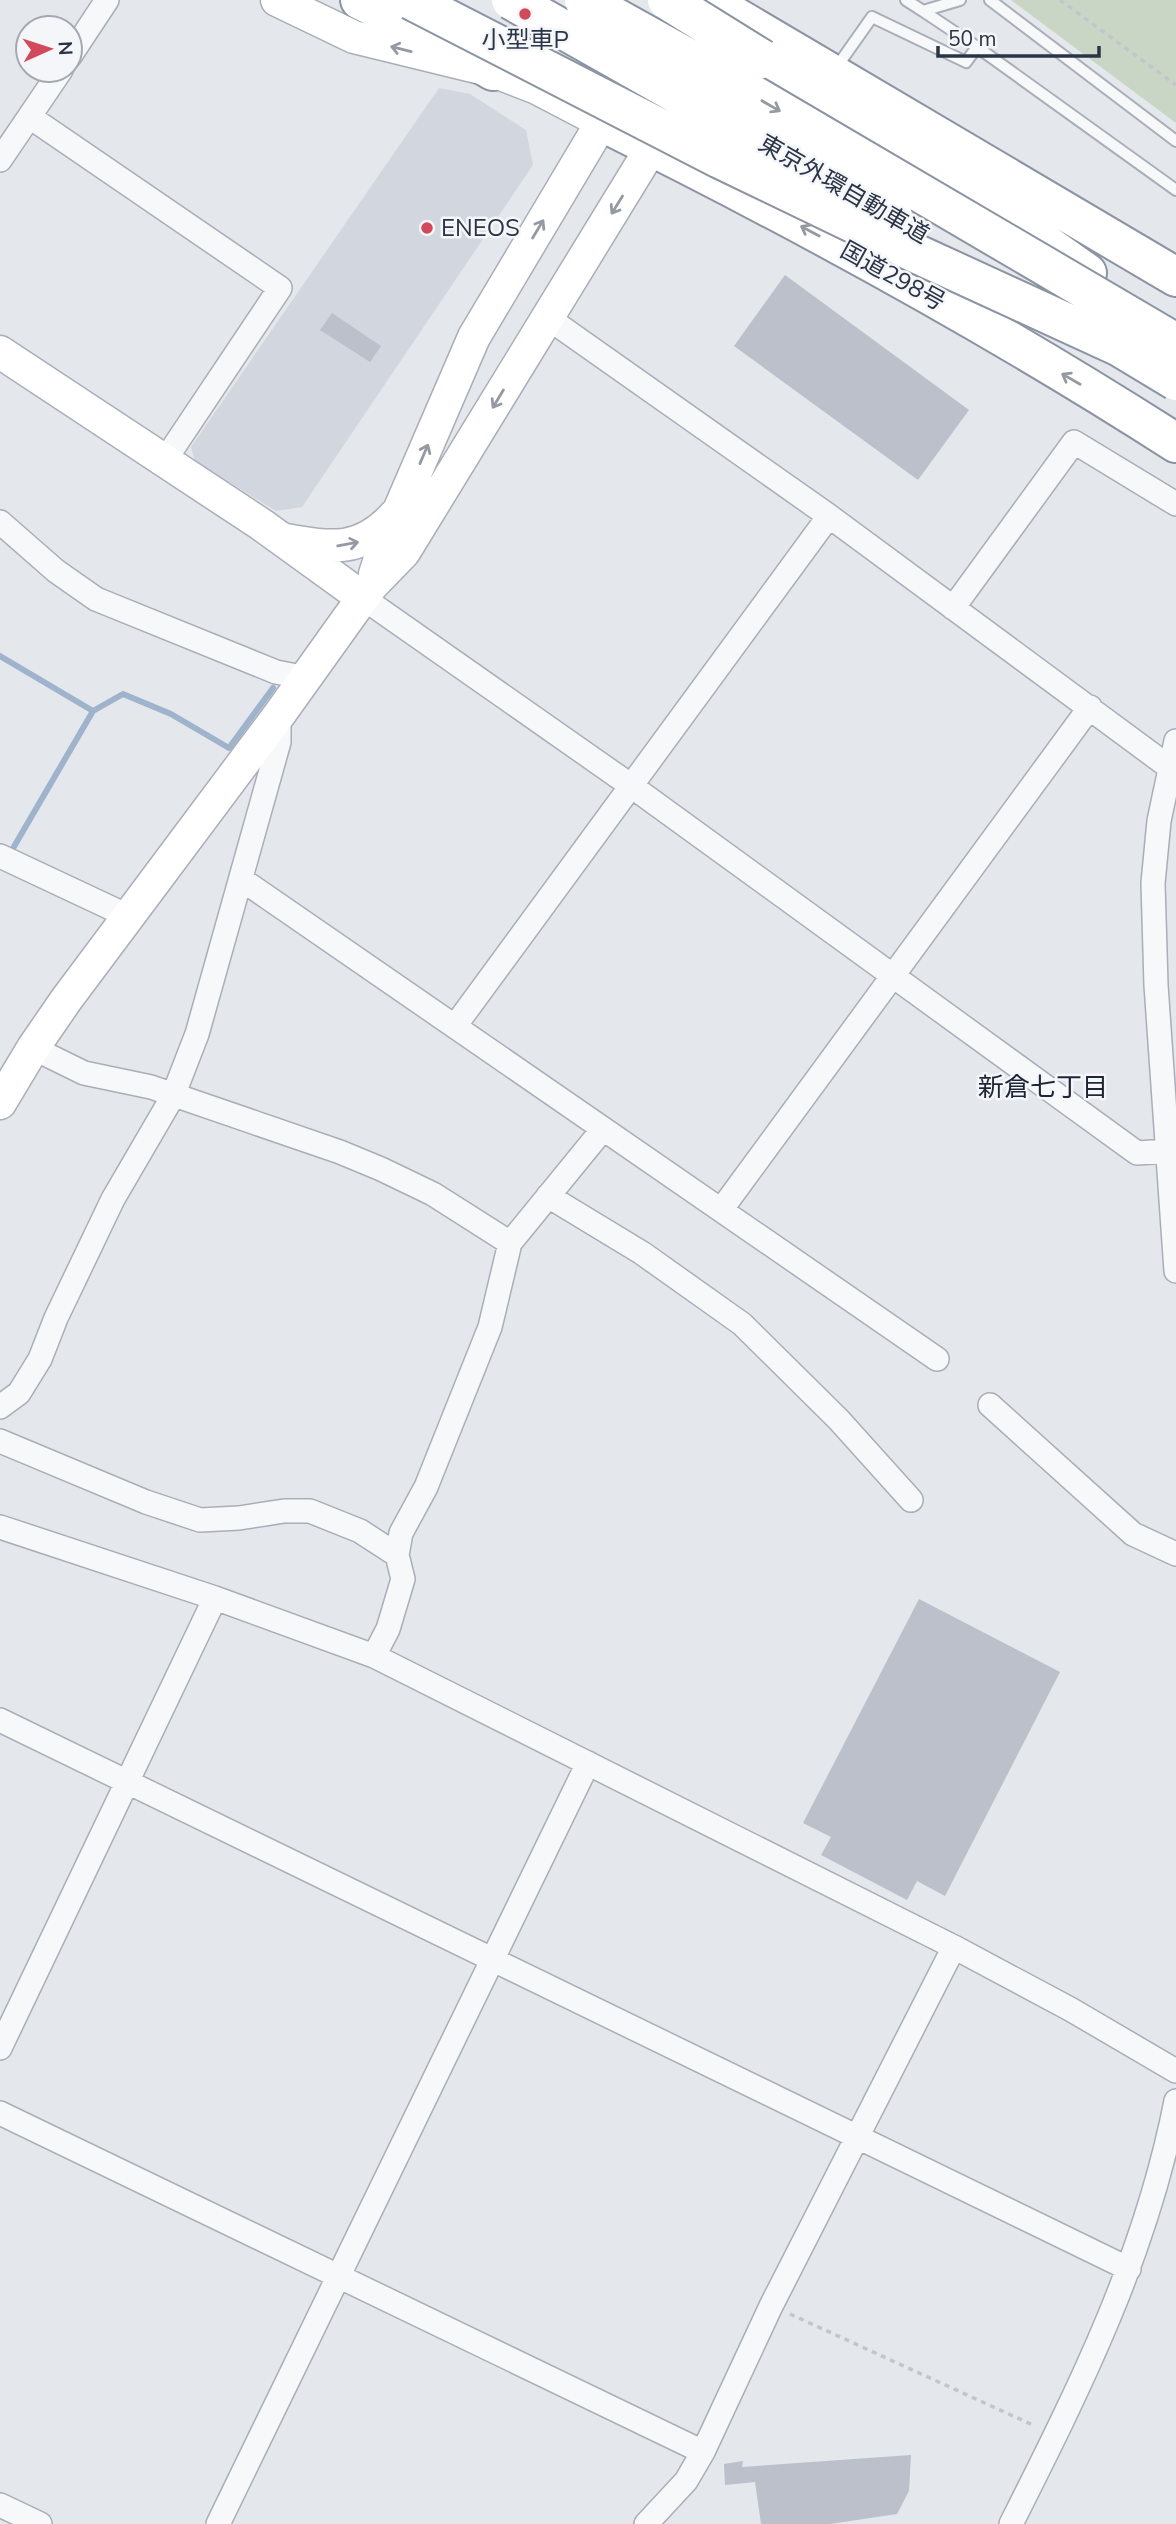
<svg xmlns="http://www.w3.org/2000/svg" width="1176" height="2524" viewBox="0 0 1176 2524" font-family="'Nunito Sans','Noto Sans JP',sans-serif">
<style>
.built{fill:#d2d6de}
.green{fill:#c9d6c5}
.lines{fill:none;stroke-linecap:round;stroke-linejoin:round}
.stream{stroke:#9fb4cc;stroke-width:6}
.building{fill:#bbc0ca}
.lane-casing{stroke:#a9aeb7;stroke-width:14}
.street-casing{stroke:#a9aeb7;stroke-width:26}
.secondary-casing{stroke:#a9aeb7;stroke-width:35}
.highway-casing{stroke:#8b94a3;stroke-width:42}
.path{stroke:#c2c5cb;stroke-width:3.5;stroke-dasharray:5 5;stroke-linecap:butt}
.lane{stroke:#f7f8fa;stroke-width:10}
.street{stroke:#f7f8fa;stroke-width:23}
.secondary{stroke:#fff;stroke-width:32}
.highway{stroke:#fff;stroke-width:38}
.highway-bridge-casing{stroke:#8b94a3;stroke-width:42;stroke-linecap:butt}
.highway-bridge{stroke:#fff;stroke-width:38}
.oneway{stroke:#959aa2}
.poi-dot{fill:#d1495b;stroke:#f4f6f9;stroke-width:2.5}
.labels{text-anchor:middle;dominant-baseline:central;stroke-width:5;stroke-linejoin:round;paint-order:stroke}
.poi-label{font-size:24px;fill:#2b3445;stroke:#f4f6f9}
.street-label{font-size:24px;fill:#2b3445;stroke:#f4f6f9}
.neighbourhood-label{font-size:26px;fill:#1d2536;stroke:#f4f6f9}
</style>
<rect width="100%" height="100%" fill="#e4e7ec"/>
<!-- built -->
<path class="built" d="M439 88 470 94 526 130 533 165 302 507 276 511 195 461 191 447Z"/>
<!-- green -->
<path class="green" d="M1011 0H1176V123Z"/>
<g class="lines">
<!-- stream -->
<path class="stream" d="M0 656 93 711
M12 850 93 711 123 694 171 714 229 748 273 688"/>
</g>
<!-- building -->
<path class="building" d="M785 275 969 410 918 480 734 346Z
M332 313 381 346 370 362 320 330Z
M919 1599 1060 1672 945 1896 917 1881 907 1900 821 1855 831 1837 803 1823Z
M911 2455 909 2491 897 2514 830 2524H761L755 2482 725 2485 724 2464 743 2461 742 2467Z"/>
<g class="lines">
<!-- lane casing -->
<g class="lane-casing">
<path id="lane" d="M906 0 923 11 960 0
M990 0 1176 141
M923 11 977 47
M836 68 872 17 966 62 977 47 1176 190"/>
</g>
<!-- street casing -->
<g class="street-casing">
<path id="street" d="M70 56 107 0
M30 117 280 288 165 460
M0 160 61 70
M548 318 829 516 1169 767
M0 522 56 571 96 599 276 672 307 678
M363 598 630 785 1137 1153 1168 1151
M953 608 1074 442 1176 504
M1176 741 1159 821 1153 883 1156 985 1176 1271
M0 856 130 917
M241 879 937 1359
M455 1026 829 516
M33 1048 84 1073 151 1087 340 1152 381 1169 433 1194 510 1243
M548 1196 642 1253 742 1324 839 1420 911 1500
M721 1210 1090 707
M990 1405 1133 1534 1176 1554
M0 1407 19 1393 40 1359 56 1318 113 1199 173 1096 197 1034 279 742V715
M0 1441 146 1502 200 1520 239 1518 284 1511H310L360 1531 397 1555
M0 1527 215 1598 374 1656 954 1947 1070 2009 1176 2071
M374 1656 388 1629 403 1579 397 1555 401 1533 426 1487 490 1327 510 1243 603 1129
M0 1720 1129 2269
M0 2048 215 1598
M0 2113 703 2452
M0 2505 40 2524
M218 2524 588 1763
M646 2524 686 2481 703 2452 771 2306 954 1947
M1011 2524C1081 2385 1146 2255 1176 2101"/>
</g>
<!-- secondary casing -->
<g class="secondary-casing">
<path id="secondary" d="M277 0 354 37 493 71 537 88 602 122 474 337 385 543 375 574
M0 352 262 525 363 598
M286 540C331 548 361 553 395 515
M0 1103 33 1048 66 1000 279 715 372 585 404 552 652 147"/>
</g>
<!-- highway casing -->
<g class="highway-casing">
<path id="highway" d="M360 0 443 41 493 71
M707 0 1176 277
M763 60 1033 235 1087 273
M630 75 602 122C798 219 992 325 1176 443"/>
</g>
<!-- path -->
<path class="path" d="M1060 0 1176 85
M790 2314 1035 2426"/>
<!-- lane -->
<use href="#lane" class="lane"/>
<!-- street -->
<use href="#street" class="street"/>
<!-- secondary -->
<use href="#secondary" class="secondary"/>
<!-- highway -->
<use href="#highway" class="highway"/>
<!-- highway-bridge casing -->
<g class="highway-bridge-casing">
<path id="highway-bridge" d="M411 0 720 159 917 254 1124 349
M511 0 893 216
M584 0 728 80 1176 343
M667 0 762 59
M1103 337 1176 381"/>
</g>
<!-- highway-bridge -->
<use href="#highway-bridge" class="highway-bridge"/>
</g>
<!-- one-way arrows -->
<defs><path id="oneway-shaft" d="M-6 0H5M1.5-3L5.5 0L1.5 3" fill="none" stroke-width="1.6" stroke-linecap="round" stroke-linejoin="round" transform="scale(1.75)"/></defs>
<g class="oneway">
<use href="#oneway-shaft" transform="translate(401 49) rotate(-166)"/>
<use href="#oneway-shaft" transform="translate(771 106) rotate(30)"/>
<use href="#oneway-shaft" transform="translate(617 205) rotate(122)"/>
<use href="#oneway-shaft" transform="translate(538 229) rotate(-59)"/>
<use href="#oneway-shaft" transform="translate(810 231) rotate(-152)"/>
<use href="#oneway-shaft" transform="translate(1071 379) rotate(-150)"/>
<use href="#oneway-shaft" transform="translate(498 399) rotate(121)"/>
<use href="#oneway-shaft" transform="translate(424 454) rotate(-67)"/>
<use href="#oneway-shaft" transform="translate(348 544) rotate(-10)"/>
</g>
<!-- markers -->
<g class="poi-dot">
<circle cx="525" cy="14" r="7"/>
<circle cx="427" cy="228" r="7"/>
</g>
<g class="labels">
<!-- poi labels -->
<g class="poi-label">
<text x="525" y="40">小型車P</text>
<text x="441" y="228" text-anchor="start">ENEOS</text>
</g>
<!-- street labels -->
<g class="street-label">
<text transform="translate(844 189) rotate(30)">東京外環自動車道</text>
<text transform="translate(893 276) rotate(29)">国道298号</text>
</g>
<!-- neighbourhood labels -->
<g class="neighbourhood-label">
<text x="1043" y="1087">新倉七丁目</text>
</g>
</g>
<!-- north arrow -->
<g transform="translate(49 49) rotate(87)"><circle r="33" fill="#f4f6f9" stroke="#a4a8b1" stroke-width="2"/>
<path d="M0-5L12 26L0 18L-12 26Z" fill="#d1495b"/>
<text y="-10" font-size="19" font-weight="bold" text-anchor="middle" fill="#2b3445">N</text>
</g>
<!-- scale -->
<path d="M938 46v10h161v-10" fill="none" stroke="#2b3445" stroke-width="3.5"/>
<text x="948" y="46" font-size="21" fill="#2b3445" stroke="#f4f6f9" stroke-width="5" paint-order="stroke">50 m</text>
</svg>
